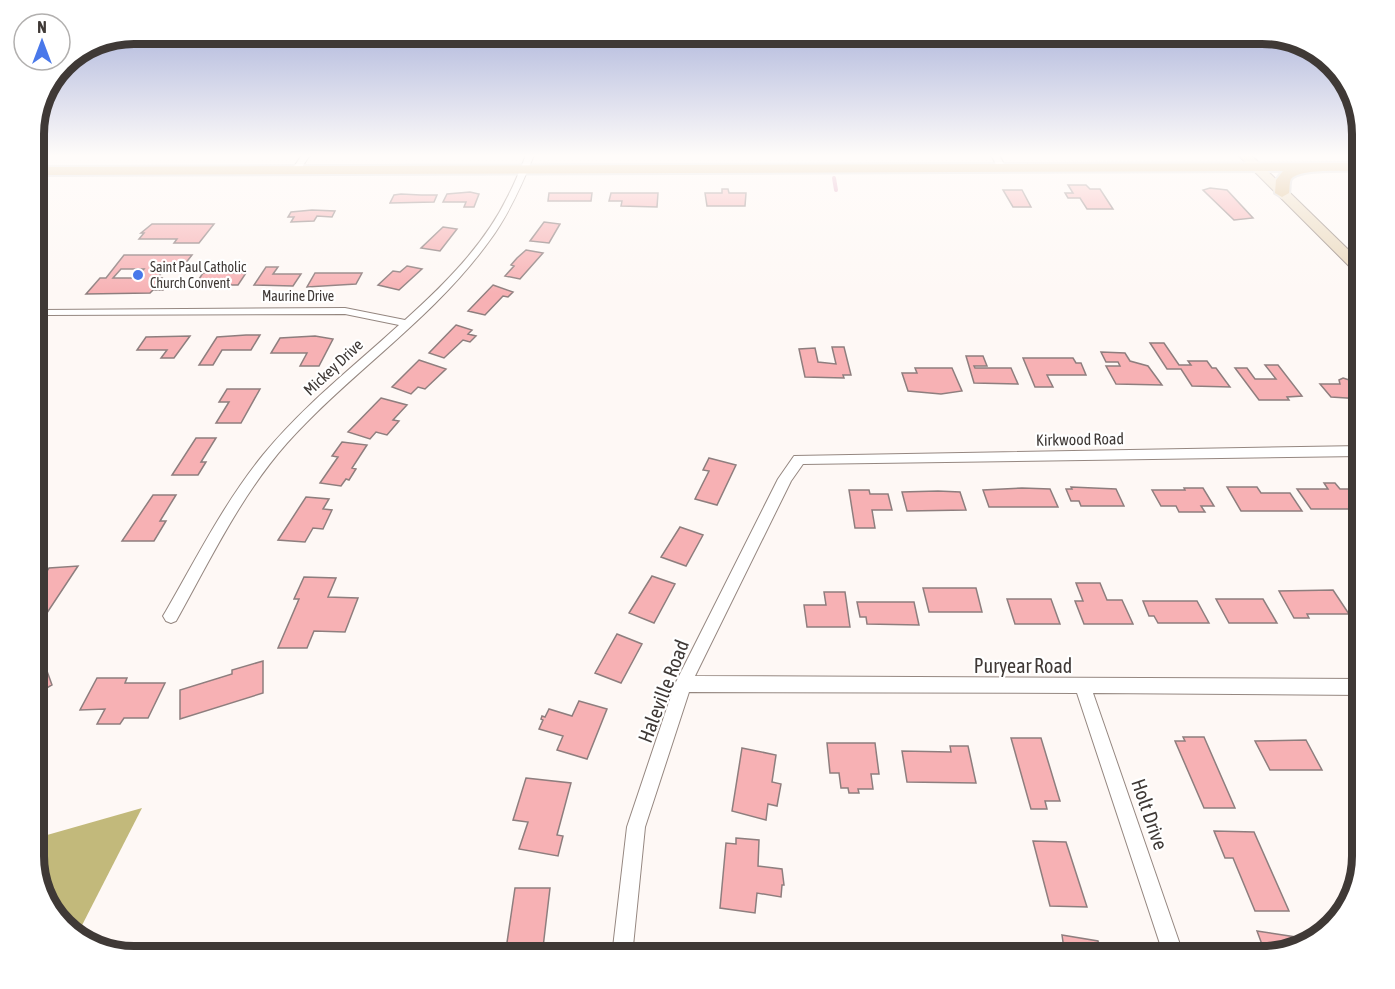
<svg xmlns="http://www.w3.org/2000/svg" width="1395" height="989" viewBox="0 0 1395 989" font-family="'Asap Condensed',sans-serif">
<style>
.forest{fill:#c2b97b}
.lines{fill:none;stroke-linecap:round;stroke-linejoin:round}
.stream{stroke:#dda0bd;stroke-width:4}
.building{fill:#f7b1b4;stroke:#8e7e7e;stroke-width:1.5;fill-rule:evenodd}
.minor-casing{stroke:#958780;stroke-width:2}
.secondary-casing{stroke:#958780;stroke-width:2}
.primary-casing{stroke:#d5d3d3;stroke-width:4}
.minor{fill:#fff;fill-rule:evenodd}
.secondary{fill:#ead9be;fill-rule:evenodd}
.primary{fill:#d6b27c;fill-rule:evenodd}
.poi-dot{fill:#4978ea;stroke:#fff;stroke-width:2}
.labels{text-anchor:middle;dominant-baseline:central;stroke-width:4.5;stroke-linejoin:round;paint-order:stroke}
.far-poi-label{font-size:14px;fill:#3f3936;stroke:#fff;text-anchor:start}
.far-street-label{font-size:14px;fill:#3f3936;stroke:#fff}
.street-label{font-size:16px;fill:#3f3936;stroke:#fff}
.near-street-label{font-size:20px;fill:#3f3936;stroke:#fff}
.rim{fill:none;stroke:#3f3936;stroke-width:8}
</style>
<rect width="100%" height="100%" fill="#fef8f5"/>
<!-- forest -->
<path class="forest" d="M142 808 76 937 73 935 46 905 33 862V839Z"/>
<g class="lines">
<!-- stream -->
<path class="stream" d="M834 178 836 190"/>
</g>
<!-- building -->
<path class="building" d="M1068 185H1086L1090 189H1100L1113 209H1087L1080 198H1068L1065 193H1073Z
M1210 188 1227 190 1253 218 1234 220 1203 190Z
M722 189H728L729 193H746L745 206H707L705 193H722Z
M1003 190H1022L1031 207H1013Z
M470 192 479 194 474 207H464L466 202H443L447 194Z
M549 193H592L591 201H548Z
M611 193H658L657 207 621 206 622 201H609Z
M401 194 421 195H437L434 202 390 203 394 195Z
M312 210 335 211 332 217 317 216 314 221 291 222 294 217H288L291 212Z
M544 222 560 224 549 243 530 241Z
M152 224H214L199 243H174L177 239H139L144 233H141Z
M443 227 457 229 440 251 421 248Z
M526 250 543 253 520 279 505 276 514 266 511 265 517 258Z
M124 255H192L181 269H165L157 278H162L160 281H170L163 290H153L150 293 86 294 100 278H106ZM121 269H144L136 278H113Z
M407 266 422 269 399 290 378 285 393 271 400 272Z
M266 267H278L273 274H301L293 286 254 285Z
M203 273H246L238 285H195Z
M315 273H362L356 284 307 287Z
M493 285 513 292 508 297 503 296 485 315 468 311Z
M456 325 472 330 468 334 476 336 470 342 463 340 444 358 429 353Z
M246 335H260L251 350H222L213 365H199L217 337Z
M190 336 174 358H161L167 350H137L146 337Z
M315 336 333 339 319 366H300L307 353H271L280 338Z
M1150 343H1164L1179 365H1191L1188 361H1207L1212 368H1216L1230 387 1192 386 1181 369H1167Z
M832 347H844L851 375H843L844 378 805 377 799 349 815 348 818 362 836 364Z
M1101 352 1125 353 1130 361 1148 366 1162 385 1116 384 1106 366H1120L1118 362H1106Z
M966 356H983L987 366H974L975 368H1011L1018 384 974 383Z
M1023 358H1073L1076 363H1081L1086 375H1047L1053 387H1035Z
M419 360 446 369 425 389 418 387 411 394 392 387Z
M1265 365H1278L1302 396 1287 397 1289 400H1259L1235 368H1247L1255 379H1276Z
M915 368H952L962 391 941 394 908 391 902 373H917Z
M1343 378 1362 384V399L1331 397 1320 384H1340L1339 380Z
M227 389H260L241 423H216L229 402H219Z
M381 398 407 405 393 420 399 421 387 435 376 432 370 439 348 432Z
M196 438H216L201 462H206L198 475H172Z
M342 442 367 445 352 468 356 469 349 480 346 479 341 486 320 483 338 457 332 456Z
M709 458 736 465 717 505 695 499 709 471 703 470Z
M1324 483H1335L1340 489H1355L1362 498V509H1311L1297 489H1328Z
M1071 487 1116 489 1124 506H1081L1079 501H1071L1066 489H1072Z
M1227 487H1257L1261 493H1290L1302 511H1241Z
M1022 488 1050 489 1058 507H989L983 490Z
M1184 488H1203L1214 506H1201L1205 512H1179L1176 506H1161L1152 490H1185Z
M849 490H869L870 494H888L892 510H872L875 528H855Z
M938 491 960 492 966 510 907 511 902 492Z
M153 495H176L160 521H166L154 541H122Z
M306 497 329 499 323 509 332 510 323 529 313 528 305 542 278 540Z
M680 527 703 535 686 566 661 557Z
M78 566 41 622H33V592L49 568Z
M652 576 675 584 654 623 629 613Z
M304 577 336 578 328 597 358 598 345 632 314 631 307 648H278L299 599H294Z
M1076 583H1100L1107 600H1122L1133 624H1084L1075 601H1083Z
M923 588H976L982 612H929Z
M1333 590 1349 614H1307L1309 618H1294L1279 591Z
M824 592H845L850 627H807L804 605H826Z
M1007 599H1051L1060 624H1015Z
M1216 599H1263L1277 623H1229Z
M1143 601H1197L1209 623H1158L1154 616H1149Z
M857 602H914L919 625 867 624 866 617H860Z
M617 634 642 644 621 683 595 673Z
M34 635 52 685 33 696V635Z
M263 661V693L180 719V690L232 674V670Z
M97 678H127L125 683H165L148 718H124L120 724H97L105 709 80 710Z
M579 701 607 709 587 759 557 750 563 736 539 729 543 720 541 719 542 716 545 717 549 709 572 716Z
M1183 737H1204L1235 808H1204L1175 741H1185Z
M1011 738H1041L1060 801H1045L1047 809H1031Z
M1306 740 1322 770H1270L1255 741Z
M827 743H875L879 774H871L873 789H858L859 793H849L848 788H841L839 773H830Z
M950 746H968L976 783 907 782 902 751 951 752Z
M742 748 776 755 772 782 781 784 777 806 768 804 766 820 732 811Z
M526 778 571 783 557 835 563 836 558 856 519 849 528 822 513 820Z
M1214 831 1254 832 1289 911H1255L1233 858H1225Z
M736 838 759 840 758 866 782 869 784 885H782L781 897 757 893 755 913 720 908 726 843 736 844Z
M1033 841 1066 842 1087 907 1050 906Z
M515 888H550L542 956H505Z
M1257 931 1296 937 1300 947 1266 955Z
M1062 935 1098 941 1101 956H1065Z"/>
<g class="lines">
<!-- minor casing -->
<g class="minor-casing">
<path id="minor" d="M302 155H310L298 173H292L291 171Z
M526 155H534C522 185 509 214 490 240 434 318 351 372 287 443 241 495 210 560 176 621L171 623 166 621 163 616 166 611C196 559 224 503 263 455 303 406 353 367 399 325L345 314 45 315 41 314V310L345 308 405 320C444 285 484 245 507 198 514 185 520 170 526 155Z
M991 155H999L1006 168 1005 170H999Z
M1362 446V456L803 464 791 481 695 676 1362 679V695L1093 693 1184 956H1164L1077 693 689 692 645 827 632 956H612L627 827 675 684 778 479 794 456Z"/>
</g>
<!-- secondary casing -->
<g class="secondary-casing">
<path id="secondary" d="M1238 155H1251L1362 263V275L1357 274Z"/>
</g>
<!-- primary casing -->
<g class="primary-casing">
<path id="primary" d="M1362 163V171C1348 171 1299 168 1291 179 1289 183 1290 189 1289 193L1282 197 1275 193 1276 180 1283 171 33 175V167Z"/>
</g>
<!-- minor -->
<use href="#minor" class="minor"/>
<!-- secondary -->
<use href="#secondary" class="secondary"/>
<!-- primary -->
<use href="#primary" class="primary"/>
</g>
<!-- sky -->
<linearGradient id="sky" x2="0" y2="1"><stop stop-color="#a3acd7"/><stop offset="0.53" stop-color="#fffcfa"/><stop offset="1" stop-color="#fffcfa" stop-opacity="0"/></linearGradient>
<rect width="1395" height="294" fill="url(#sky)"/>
<!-- markers -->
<circle class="poi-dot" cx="138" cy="275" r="6"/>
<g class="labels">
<!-- far-poi labels -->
<g class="far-poi-label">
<text x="150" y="267">Saint Paul Catholic<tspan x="150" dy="16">Church Convent</tspan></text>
</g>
<!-- far-street labels -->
<g class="far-street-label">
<text x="298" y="296">Maurine Drive</text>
</g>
<!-- street labels -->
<g class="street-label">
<text transform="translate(333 367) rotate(-43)">Mickey Drive</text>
<text transform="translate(1080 439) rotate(-1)">Kirkwood Road</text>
</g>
<!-- near-street labels -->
<g class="near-street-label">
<text x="1023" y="665">Puryear Road</text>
<text transform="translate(663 691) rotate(-69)">Haleville Road</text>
<text transform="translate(1150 814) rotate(71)">Holt Drive</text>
</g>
</g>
<!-- crop -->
<path d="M0 0H1395V989H0ZM134 44H1262A90 90 0 0 1 1352 134V856A90 90 0 0 1 1262 946H134A90 90 0 0 1 44 856V134A90 90 0 0 1 134 44Z" fill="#fff" fill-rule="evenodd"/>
<path class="rim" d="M134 44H1262A90 90 0 0 1 1352 134V856A90 90 0 0 1 1262 946H134A90 90 0 0 1 44 856V134A90 90 0 0 1 134 44Z"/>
<!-- north arrow -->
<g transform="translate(42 42)"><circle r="28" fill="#ffffff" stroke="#b2b0af" stroke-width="1.5"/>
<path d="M0-4.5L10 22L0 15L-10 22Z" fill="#4978ea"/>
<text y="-9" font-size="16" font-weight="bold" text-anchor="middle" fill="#3f3936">N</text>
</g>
</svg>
